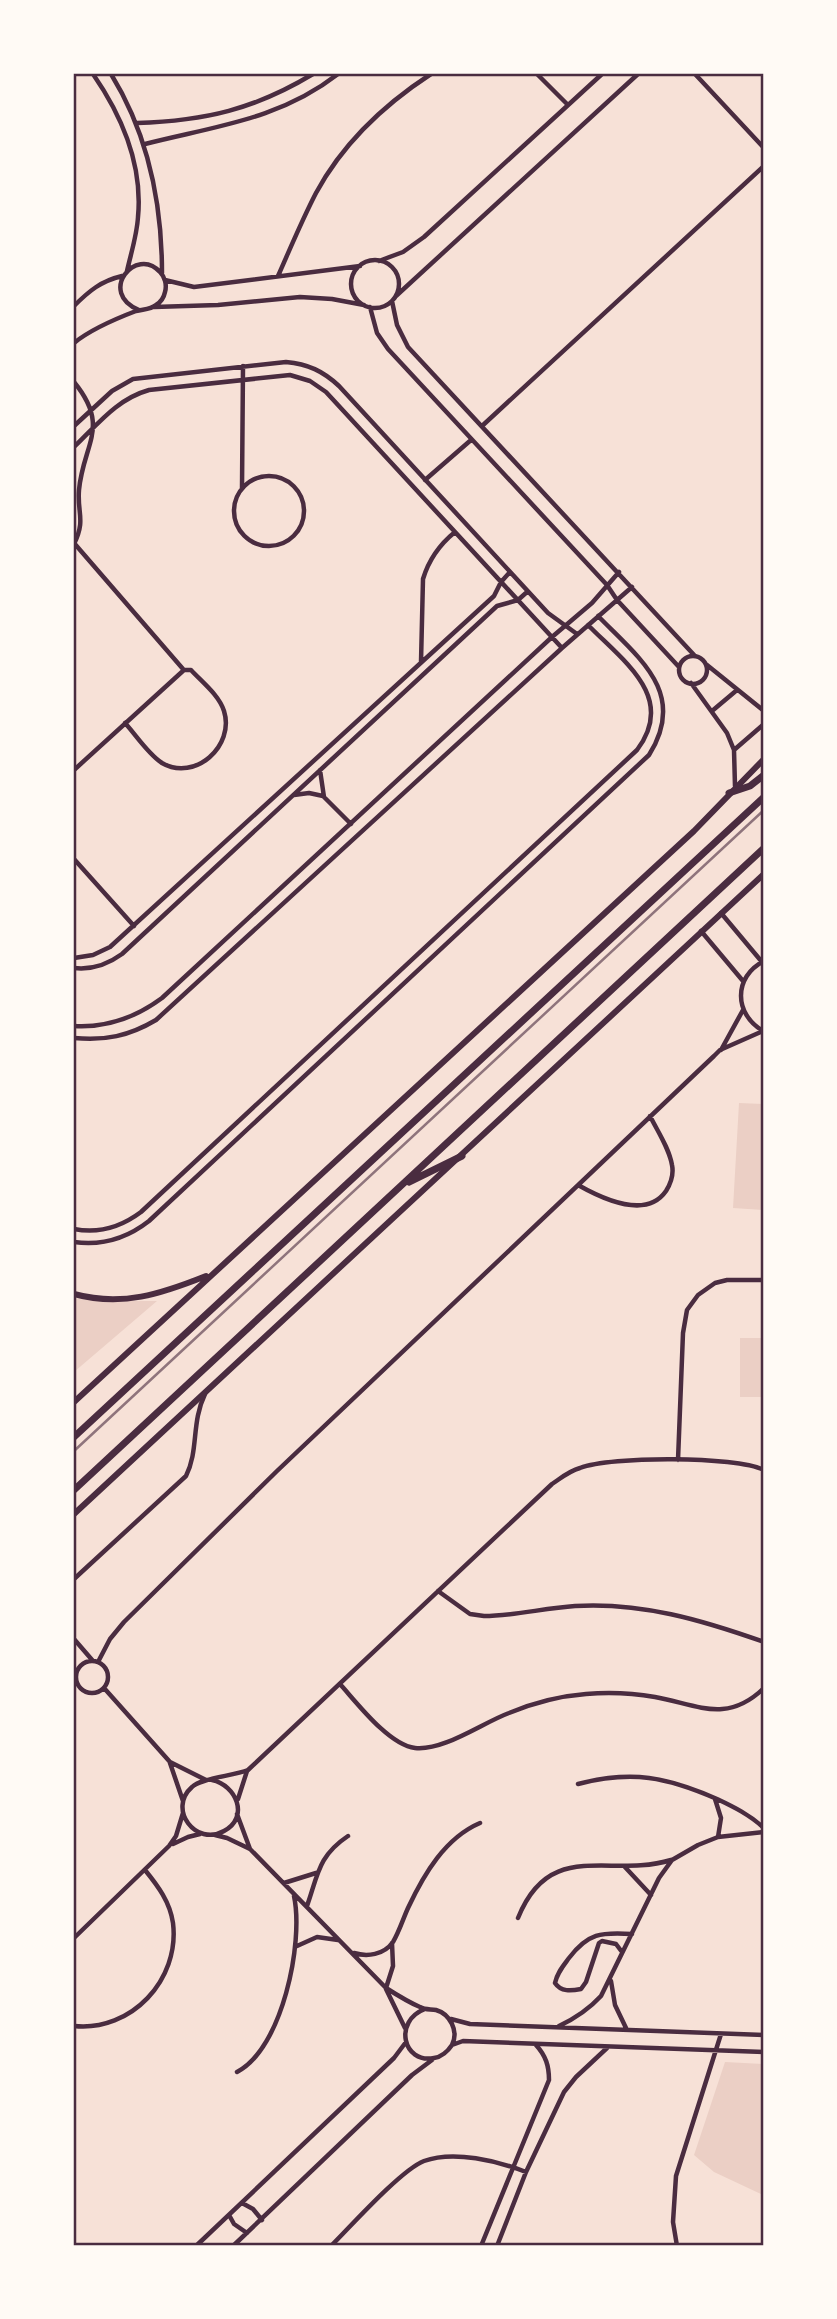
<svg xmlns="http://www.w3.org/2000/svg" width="837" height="2319" viewBox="0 0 837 2319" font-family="Overpass,sans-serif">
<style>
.green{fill:#ebcfc5}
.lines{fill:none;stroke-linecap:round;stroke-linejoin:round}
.minor{stroke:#4a2c40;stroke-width:4.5}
.secondary{stroke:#4a2c40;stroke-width:6}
.trunk{stroke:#4a2c40;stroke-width:7}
.rail{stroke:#8f747c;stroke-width:2.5}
.neatline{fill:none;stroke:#4a2c40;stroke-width:2.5}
</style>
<rect width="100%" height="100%" fill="#f7e1d7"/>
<!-- green -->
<path class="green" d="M739 1103 763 1104V1210L733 1208Z
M74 1298 114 1301H157L74 1372Z
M740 1338H763V1397H740Z
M725 2062 763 2064V2195L714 2172 694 2155Z"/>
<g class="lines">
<!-- minor -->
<path class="minor" d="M93 74C122 116 143 164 138 217 137 235 131 253 127 271
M111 74C148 134 162 203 162 273
M537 74 568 105
M695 74 764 148
M137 123C205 121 255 109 313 74
M145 144C215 126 279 120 338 74
M351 284a24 24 0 1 1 48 0a24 24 0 1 1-48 0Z
M379 261 403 252 424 237 602 74
M278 276C290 249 302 220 316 193 343 143 385 104 431 74
M165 280 194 287 360 266
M396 296 638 74
M392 301 397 325 408 347 695 656
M74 306C89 291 101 281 122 276
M154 307 218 305 300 297 332 299 364 305
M370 307 377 333 388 349 607 585 617 600 679 667
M74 343C91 329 115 319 136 311 143 309 150 310 156 305 161 302 164 297 165 292 167 285 165 277 160 272 136 245 97 293 139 310
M74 382C111 427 83 444 79 490 77 513 86 520 74 544
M74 426 112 391 133 379 286 362C308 364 323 371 339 386L548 613 577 634
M482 426 764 166
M74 447C98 424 117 399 149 390L290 375 310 381 326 392 562 648
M234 511a35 35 0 1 1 70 0a35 35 0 1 1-70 0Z
M425 480 471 440
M242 488 243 366
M74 543 183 669
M679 670a14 14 0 1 1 28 0a14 14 0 1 1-28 0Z
M421 662 423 579C429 559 439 545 455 532
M707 665 764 711
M691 683 727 733 734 750 735 786
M712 711 737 690
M734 750 764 724
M74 770 184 670H191C202 682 219 695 224 711 235 746 195 782 162 763 148 754 136 735 125 723
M320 770 324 797 351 824
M294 795 309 793 323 796
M74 859 134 926
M721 913 762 962
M701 931 743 981
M74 958 93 955 110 947 494 596 501 582 510 572
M74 968C92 970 107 965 122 954L497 606 518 600 527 592
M74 1026C107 1028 135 1018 162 998L552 637 592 603 619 572
M763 1031C734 1014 733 977 764 961
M74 1038C105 1041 129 1036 156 1020L562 648 632 587
M721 1050 743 1010
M578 1185C601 1198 646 1220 666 1191 671 1183 674 1175 672 1165 669 1148 658 1132 650 1116
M74 1229C99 1234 121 1227 141 1212L637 750C677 697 623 661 588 625
M74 1242C102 1246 126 1239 149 1221L649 755C688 693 639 658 598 616
M678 1460 683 1333 687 1310 698 1295 715 1283 727 1280H764
M74 1579 186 1476C199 1450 191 1423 205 1394
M438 1591 470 1614 484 1616C514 1616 544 1608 575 1606 641 1602 702 1620 764 1642
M74 1639 93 1661
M76 1677a16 16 0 1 1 32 0a16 16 0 1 1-32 0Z
M98 1662 110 1639 124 1622 277 1471 714 1056 720 1050 763 1031
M340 1684C357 1703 389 1745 415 1748 444 1751 482 1723 509 1713 533 1703 560 1696 586 1694 609 1692 632 1693 655 1697 698 1705 727 1724 764 1688
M104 1688 170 1762 206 1780
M170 1763 183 1801
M212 1780C236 1785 250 1817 224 1831 196 1847 167 1809 192 1787 201 1778 233 1776 248 1770L552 1484C561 1478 569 1471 580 1468 611 1456 735 1456 764 1470
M578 1784C632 1770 667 1777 717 1799 734 1807 750 1815 764 1828
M238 1799 247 1771
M715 1799 721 1818 718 1837
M237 1814 250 1849
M215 1835 227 1838 250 1849 386 1988C397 1995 408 2002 420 2007 425 2010 430 2009 436 2010 450 2014 459 2031 452 2045 448 2051 441 2057 434 2058 403 2064 393 2021 425 2009
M173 1844 188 1837 200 1834
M624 1866 651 1895
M284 1883 316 1873
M307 1906C318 1875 318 1856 348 1836
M518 1918C550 1838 610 1879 671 1860
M74 1938 169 1846 176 1836 183 1813
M297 1946 317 1937 338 1940
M622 1952 616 1944 602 1941 599 1943 586 1982 581 1989C571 1991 561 1992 555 1983 557 1973 563 1966 569 1958 588 1933 601 1932 632 1934
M354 1953C367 1957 384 1955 393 1942 399 1932 403 1919 408 1908 424 1874 445 1838 480 1823
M611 1981 615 2005 626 2028
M386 1988 393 1966 392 1943
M386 1989 405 2028
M451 2019 470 2024 764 2035
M74 2026C131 2032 180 1980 173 1923 170 1902 158 1886 145 1870
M559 2026C576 2018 589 2009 601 1996L659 1878 672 1860 698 1845 718 1837 764 1832
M452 2045 463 2041 764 2052
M237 2072C282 2049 304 1943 294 1896
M242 2203 253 2209 262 2220
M229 2215 234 2224 247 2233
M196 2246 394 2058 406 2042
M233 2246 412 2075 432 2060
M331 2246C351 2226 401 2170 424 2161 454 2150 498 2161 526 2172
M481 2246 549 2080C549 2066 546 2056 536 2045
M497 2246 526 2172 564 2092 576 2077 607 2048
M677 2246 673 2222 676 2176 721 2034"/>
<!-- secondary -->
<path class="secondary" d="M74 1294C122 1307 161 1294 206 1276
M74 1402 694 831 764 759
M74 1514 764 874"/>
<!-- trunk -->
<path class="trunk" d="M729 793 750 786 764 775
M409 1182 462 1156
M74 1437 764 797
M74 1490 764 848"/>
<!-- rail -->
<path class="rail" d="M74 1451 764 810"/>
</g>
<!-- border -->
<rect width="837" height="2319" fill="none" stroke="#fffaf5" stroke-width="150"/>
<rect x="75" y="75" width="687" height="2169" class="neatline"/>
</svg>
